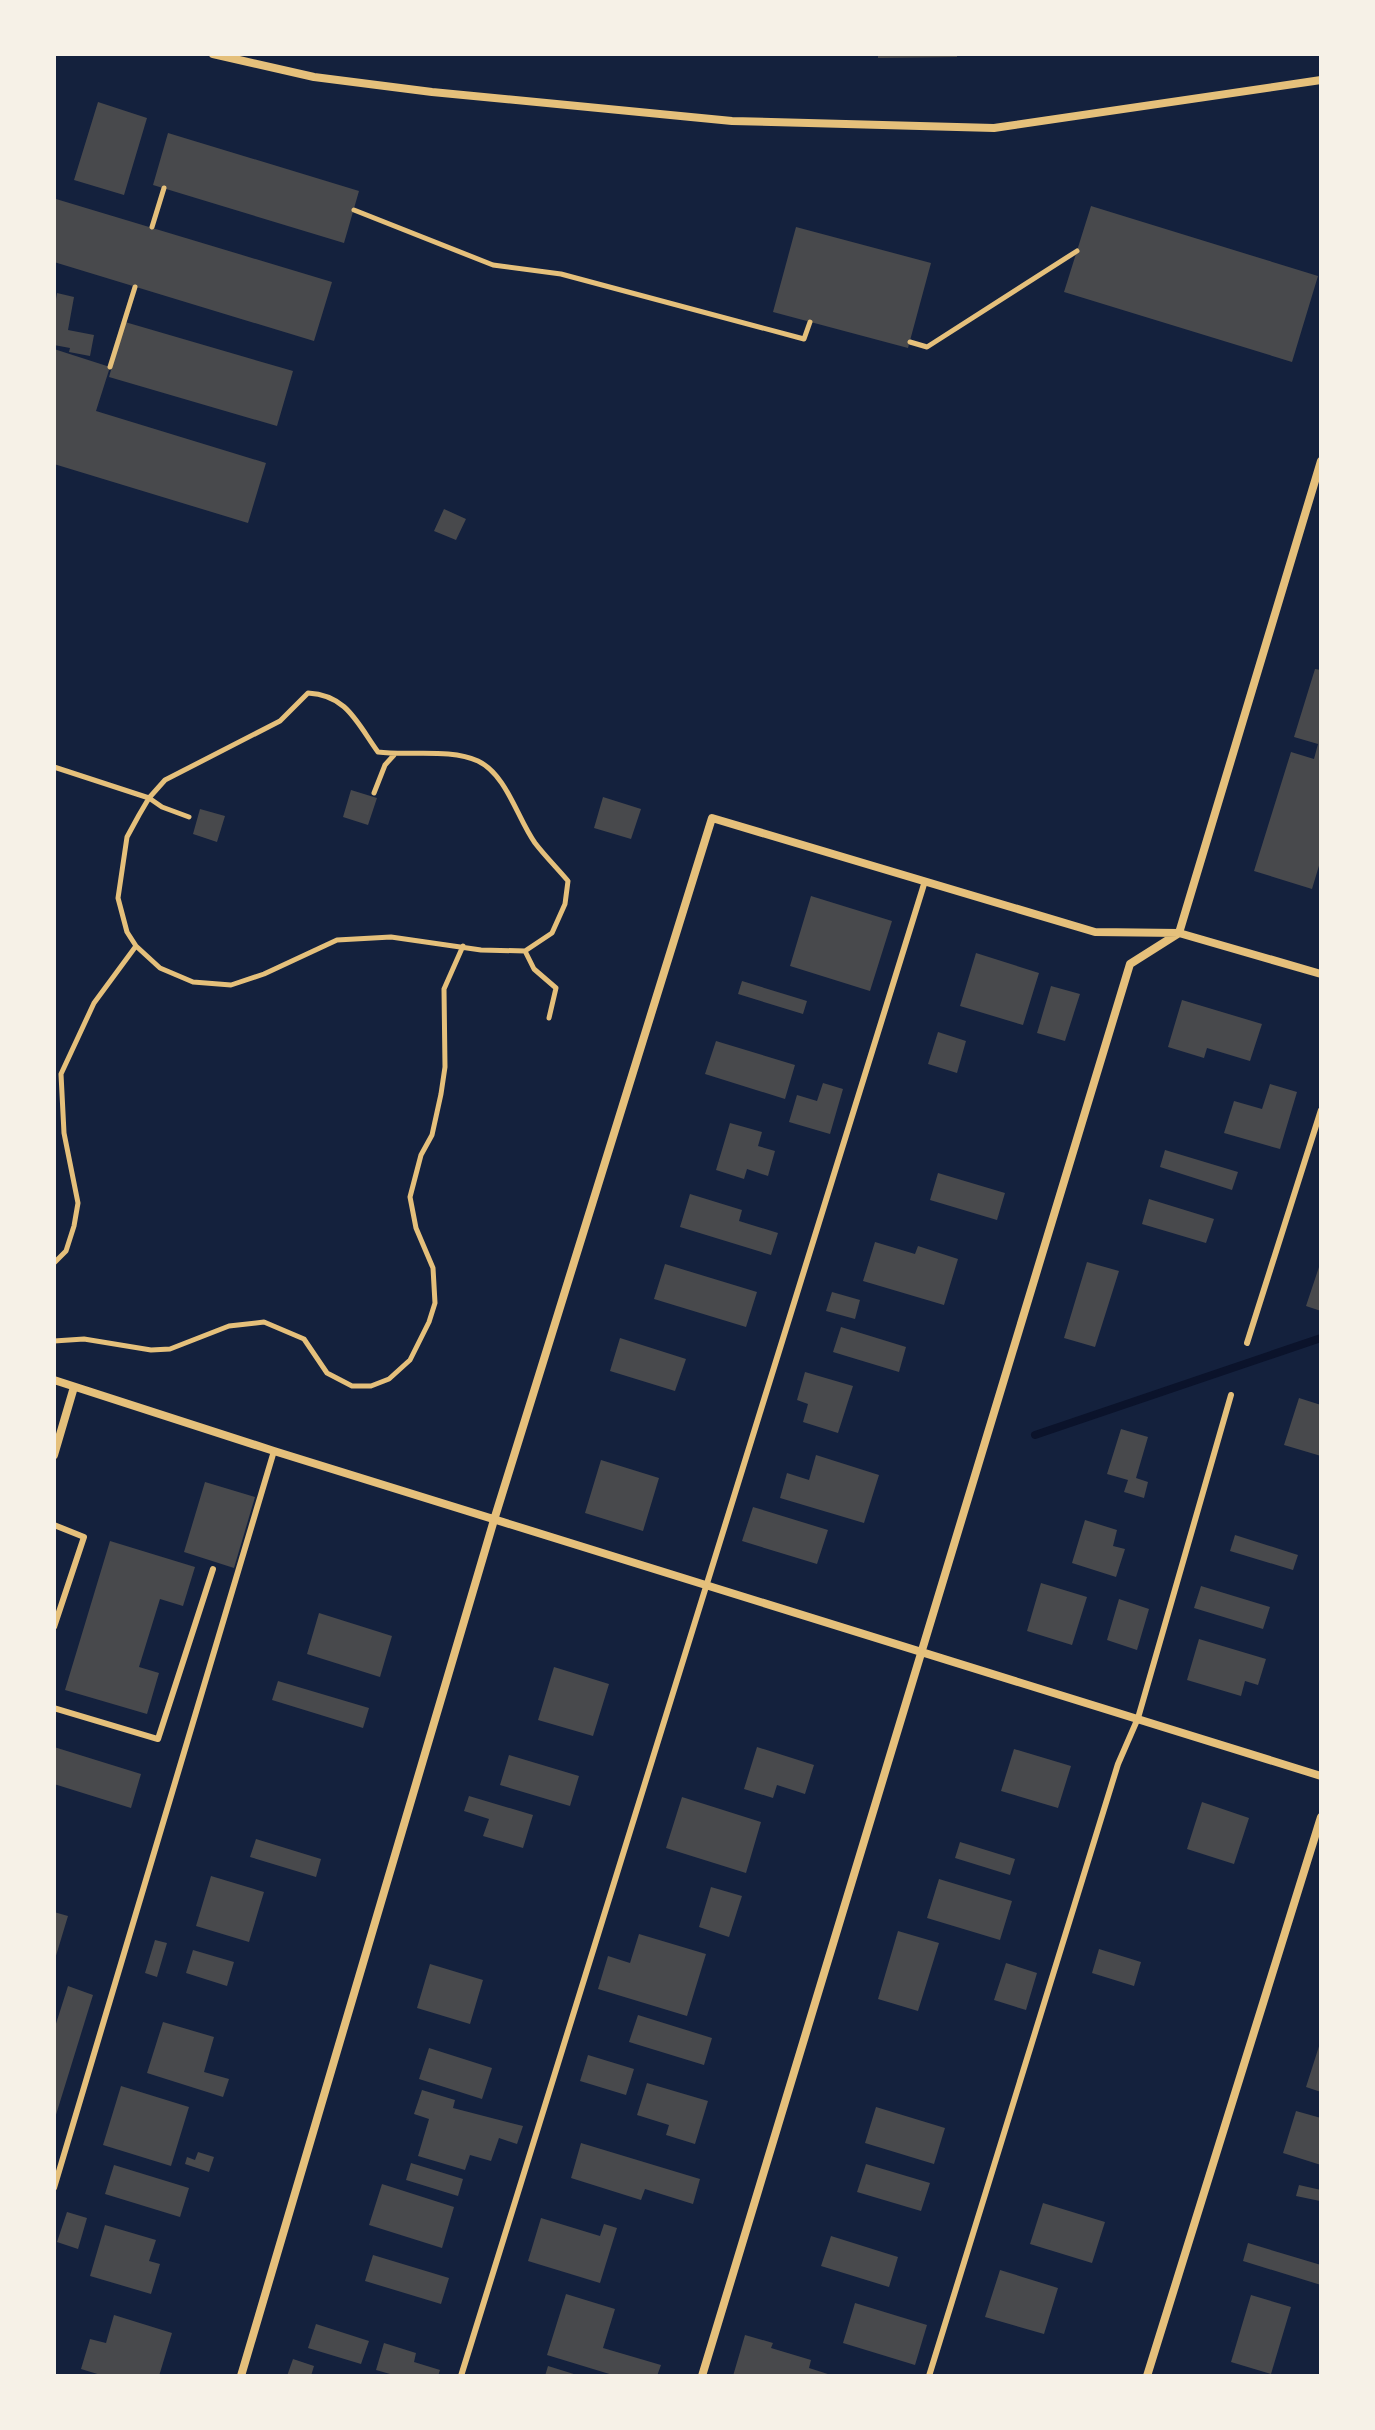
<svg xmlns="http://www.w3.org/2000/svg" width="1375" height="2430" viewBox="0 0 1375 2430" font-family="'Varela Round',sans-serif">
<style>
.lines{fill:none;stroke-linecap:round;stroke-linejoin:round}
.stream{stroke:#0b132b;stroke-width:8}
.building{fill:#48494c}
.path{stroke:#e5c07b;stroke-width:5}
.service{stroke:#e5c07b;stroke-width:6}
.minor{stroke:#e5c07b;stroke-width:8}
</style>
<rect width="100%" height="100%" fill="#14213d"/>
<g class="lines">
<!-- stream -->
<path class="stream" d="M1035 1435 1321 1338"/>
</g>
<!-- building -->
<path class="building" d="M878 54H957V57L878 58Z
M98 102 147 118 124 195 74 180Z
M168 133 359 191 344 243 153 185Z
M56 199 332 282 314 341 54 262V206Z
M1091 206 1318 276 1292 362 1064 292Z
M796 227 931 263 908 348 773 312Z
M57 293 74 297 68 330 94 335 90 356 69 352 70 348 54 345V311Z
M125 322 293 371 277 426 109 377Z
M54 349 110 367 96 411 266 463 248 523 54 464Z
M444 509 466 519 456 540 434 531Z
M1315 669 1321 670V859L1312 889 1254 871 1291 752 1314 759 1318 744 1294 737Z
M351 790 377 798 368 825 343 817Z
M603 797 641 809 631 839 594 828Z
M200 809 225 816 217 842 193 834Z
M811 896 892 921 870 991 790 966Z
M976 953 1039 973 1023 1025 960 1006Z
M742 981 807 1001 803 1014 738 994Z
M1051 986 1080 994 1065 1041 1037 1033Z
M1182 1000 1262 1024 1250 1061 1207 1048 1204 1058 1168 1047Z
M938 1032 966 1041 957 1073 928 1064Z
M716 1041 795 1065 785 1099 705 1074Z
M823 1083 843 1089 830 1134 789 1122 797 1095 817 1101Z
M1270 1084 1297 1092 1280 1149 1224 1133 1234 1101 1262 1109Z
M730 1123 762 1132 758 1146 775 1151 768 1176 747 1169 744 1179 716 1170Z
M1165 1150 1238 1172 1232 1190 1160 1167Z
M938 1173 1005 1193 997 1220 930 1200Z
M690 1194 742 1210 739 1221 778 1233 771 1255 680 1227Z
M1149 1199 1214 1219 1206 1243 1142 1224Z
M875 1242 915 1254 918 1246 958 1259 944 1305 863 1281Z
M1321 1261V1311L1306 1306Z
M1087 1262 1119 1271 1095 1347 1064 1338Z
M665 1264 757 1292 746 1327 654 1299Z
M832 1292 860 1300 855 1319 826 1311Z
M841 1327 906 1347 899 1372 833 1352Z
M620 1338 686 1359 675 1391 610 1371Z
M805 1372 853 1386 838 1433 803 1422 808 1404 797 1400Z
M1299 1398 1321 1405V1456L1284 1445Z
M1121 1429 1148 1437 1136 1478 1148 1482 1144 1498 1124 1492 1128 1480 1107 1474Z
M816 1455 879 1475 864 1523 780 1498 787 1473 809 1480Z
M601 1460 659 1478 643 1531 585 1513Z
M205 1482 255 1497 234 1568 184 1552Z
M753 1507 828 1530 817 1564 742 1541Z
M1085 1520 1117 1530 1113 1546 1125 1549 1116 1577 1072 1563Z
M1235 1535 1298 1555 1293 1570 1230 1551Z
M110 1541 195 1567 183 1606 160 1599 139 1667 159 1673 147 1714 65 1690Z
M1041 1583 1087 1597 1072 1645 1027 1631Z
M1201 1586 1270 1607 1263 1629 1194 1608Z
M1119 1599 1149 1609 1137 1650 1107 1640Z
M319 1613 392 1636 380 1677 307 1654Z
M1199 1639 1266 1659 1258 1685 1245 1681 1241 1696 1187 1680Z
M554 1667 609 1684 593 1736 538 1720Z
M278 1681 369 1708 363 1728 272 1700Z
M54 1747 141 1774 131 1808 54 1784Z
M757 1747 814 1765 805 1794 777 1785 773 1798 744 1789Z
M1014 1749 1071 1766 1058 1808 1001 1791Z
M509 1755 579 1776 570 1806 500 1785Z
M469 1796 533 1815 523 1848 483 1836 489 1819 464 1811Z
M682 1797 761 1822 746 1873 666 1848Z
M1202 1802 1249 1818 1234 1864 1187 1849Z
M256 1839 321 1859 316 1877 250 1857Z
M960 1842 1015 1859 1010 1875 955 1858Z
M211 1876 264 1892 249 1942 196 1926Z
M939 1879 1012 1901 1000 1940 927 1918Z
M711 1887 742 1896 729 1937 699 1927Z
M54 1912 68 1916 55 1959H54Z
M898 1931 939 1943 918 2011 878 1999Z
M639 1934 706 1954 687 2016 598 1989 608 1956 630 1963Z
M155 1940 167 1943 157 1977 145 1973Z
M1099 1949 1141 1962 1134 1986 1092 1973Z
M193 1950 234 1962 227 1986 186 1973Z
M1006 1963 1037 1973 1026 2010 994 2000Z
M430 1964 483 1980 470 2024 417 2008Z
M68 1986 93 1995 55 2118 54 2030Z
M638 2015 712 2038 704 2065 629 2042Z
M163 2022 214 2037 204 2072 229 2079 223 2097 147 2073Z
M1321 2040V2092L1306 2087Z
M429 2048 492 2068 482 2099 419 2079Z
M588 2055 634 2069 626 2095 580 2081Z
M647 2083 708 2101 695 2144 666 2135 669 2125 637 2115Z
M121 2086 189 2107 171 2166 103 2145Z
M422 2090 455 2100 453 2108 523 2126 517 2144 499 2138 491 2161 470 2155 465 2170 418 2156 429 2119 414 2114Z
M876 2107 945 2128 934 2164 865 2143Z
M1296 2111 1321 2118V2165L1283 2153Z
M581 2143 700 2179 693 2204 645 2189 641 2200 571 2178Z
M198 2152 214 2157 209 2172 185 2164 187 2157 195 2160Z
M411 2163 463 2179 458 2196 406 2180Z
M866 2164 930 2183 921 2211 857 2192Z
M114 2165 189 2188 180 2217 105 2194Z
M382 2184 454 2207 442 2248 369 2225Z
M1299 2185 1321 2190 1320 2201 1296 2196Z
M1043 2203 1105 2222 1092 2263 1030 2244Z
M67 2212 87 2218 78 2249 57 2242Z
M541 2218 600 2236 604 2224 617 2228 600 2283 528 2261Z
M105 2225 156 2240 149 2261 160 2264 151 2294 90 2276Z
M831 2236 898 2257 889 2287 821 2266Z
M1248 2243 1321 2265V2285L1243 2261Z
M373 2255 449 2278 441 2304 365 2281Z
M1000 2270 1058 2288 1044 2334 985 2317Z
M566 2294 615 2309 603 2348 661 2365 657 2376H616L547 2355Z
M1251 2295 1291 2307 1271 2374 1231 2362Z
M855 2303 927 2325 915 2365 843 2343Z
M114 2315 172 2333 159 2376H104L81 2369 90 2339 106 2343Z
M316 2324 369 2341 361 2364 308 2348Z
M745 2335 773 2343 771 2348 811 2360 809 2368 834 2376H733Z
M384 2343 416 2353 414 2362 440 2370 438 2376H397L376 2370Z
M293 2359 314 2366 311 2376H287Z
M548 2366 577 2375 576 2376H545Z"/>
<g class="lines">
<!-- path -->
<path class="path" d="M354 210 493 265 561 274 804 339 810 322
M152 227 164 188
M910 342 927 347 1077 251
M110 367 135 287
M308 693C347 695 357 723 378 752 408 756 451 748 478 761 507 775 517 818 535 843 545 856 557 868 568 881L565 904 552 933 525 951 481 950 391 937 337 940 264 974 231 985 193 982 160 968 136 946 127 932 118 898 127 837 139 815 149 798 165 780 280 721Z
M54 767 149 798 162 807 189 817
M374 793 385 765 394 755
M525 951 534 969 556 988 549 1018
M54 1263 66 1251 74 1226 78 1203 64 1133 61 1074 94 1003 136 946
M54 1341 84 1339 151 1350 170 1349 229 1326 264 1322 304 1339 327 1373 352 1386H371L389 1379 410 1360 429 1322 435 1303 433 1268 416 1228 410 1197 421 1155 432 1135 441 1094 445 1067 444 989 463 946"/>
<!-- service -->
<path class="service" d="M1247 1343 1321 1110
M54 1525 84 1537 54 1627
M54 1708 158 1739 213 1569
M54 2188 274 1451
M461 2376 925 881
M929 2376 1118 1764 1138 1718 1231 1395"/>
<!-- minor -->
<path class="minor" d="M213 54 314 77 432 92 732 121 994 128 1321 80
M54 1380 274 1451 1321 1776
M54 1455 74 1387
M241 2376 494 1520 712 818 1095 932 1179 933 1321 974
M702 2376 1130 964 1179 933 1321 461
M1147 2376 1321 1817"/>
</g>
<!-- border -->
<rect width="1375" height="2430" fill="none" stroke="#f6f1e7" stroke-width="112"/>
</svg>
